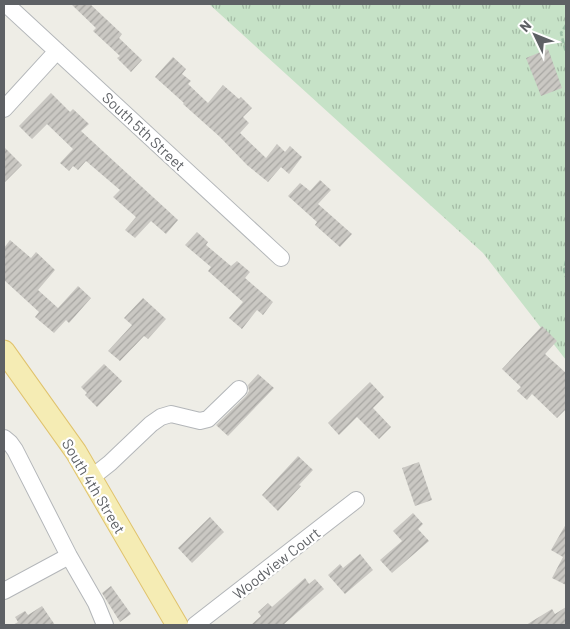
<svg xmlns="http://www.w3.org/2000/svg" width="570" height="629" viewBox="0 0 570 629" font-family="Barlow,sans-serif">
<style>
.grass{fill:url(#grass-tufts)}
.building{fill:url(#building-hatch)}
.lines{fill:none;stroke-linecap:round;stroke-linejoin:round}
.minor-casing{stroke:#b3b6b9;stroke-width:18}
.major-casing{stroke:#e0c36d;stroke-width:23}
.path{stroke:#9fc1a9;stroke-width:2.5;stroke-dasharray:5 2.5;stroke-linecap:butt}
.minor{stroke:#fff;stroke-width:16}
.major{stroke:#f5ecb4;stroke-width:21}
.labels{text-anchor:middle;dominant-baseline:central;stroke-width:4.5;stroke-linejoin:round;paint-order:stroke}
.street-label{font-size:15px;fill:#5e6165;stroke:#fff}
</style>
<defs>
<pattern id="grass-tufts" width="24" height="20" patternUnits="userSpaceOnUse" patternTransform="scale(1.25)"><rect width="24" height="20" fill="#c6e2c7"/><path d="M3 7l-1-3M5 7V3M7 7l1-3M15 17l-1-3M17 17v-4M19 17l1-3" fill="none" stroke="#a4bba5"/></pattern>
<pattern id="building-hatch" width="6" height="6" patternUnits="userSpaceOnUse" patternTransform="scale(1.25)"><rect width="6" height="6" fill="#cac8c3"/><path d="M-1 1l2-2M0 6l6-6M5 7l2-2" fill="none" stroke="#a7a6a2"/></pattern>
</defs>
<rect width="100%" height="100%" fill="#eeede6"/>
<!-- grass -->
<path class="grass" d="M209 4H566V360L483 253Z"/>
<!-- building -->
<path class="building" d="M71 4H90L122 34 119 38 142 60 131 72 117 58 120 56 93 31 96 28Z
M548 49 562 88 541 96 526 58Z
M173 57 186 69 182 74 191 81 188 84 208 103 223 85 239 99 241 97 252 108 243 117 249 123 240 133 266 158 277 144 285 152 290 146 302 157 289 174 281 167 268 182 247 165 220 137 183 104 184 103 155 77Z
M51 93 70 112 73 109 89 124 81 131 178 220 166 234 151 221 135 238 125 230 136 217 113 197 120 190 86 161 78 170 73 166 69 171 60 163 73 149 47 124 32 139 19 126Z
M4 147 22 165 4 183Z
M320 180 331 190 318 204 352 234 340 247 315 225 317 222 288 196 300 183 310 191Z
M197 232 208 242 206 245 231 266 237 261 250 272 245 278 273 302 263 315 257 310 242 329 229 318 243 302 208 271 211 267 185 245Z
M10 240 31 258 36 252 55 270 38 290 58 308 78 286 91 298 69 323 66 320 54 333 35 317 39 312 4 280V248Z
M143 298 166 319 148 339 144 336 120 361 108 351 132 325 124 318Z
M542 326 557 341 545 354 566 373V409L557 418 532 394 527 400 517 391 521 387 502 369Z
M104 364 122 381 97 407 85 395 87 393 81 387Z
M258 374 274 388 228 436 216 425 246 396 249 391 248 385Z
M370 382 384 397 373 408 391 427 379 439 357 417 339 435 328 423Z
M298 456 313 470 299 485 301 486 278 511 262 495Z
M419 462 432 500 415 506 402 468Z
M413 513 423 524 418 529 429 541 392 573 380 560 402 541 393 531Z
M210 517 224 532 192 563 178 548Z
M566 524V585L552 578 563 557 551 550Z
M360 554 373 570 345 594 328 575 340 564 343 568Z
M305 578 309 584 315 579 324 589 283 625H251L261 616 258 612 268 603 272 607Z
M111 586 131 614 120 622 102 593Z
M42 606 55 625H13L18 622 15 617 25 611 28 615Z
M566 607V625H526L552 609 555 614Z"/>
<g class="lines">
<!-- minor casing -->
<g class="minor-casing">
<path id="minor" d="M6 4 281 258
M4 109 57 51
M4 438 10 443 15 450 69 556 96 603 105 625
M91 478 110 463 151 424 161 417 171 414 200 421 208 419 239 389
M4 591 69 556
M195 625 356 500"/>
</g>
<!-- major casing -->
<g class="major-casing">
<path id="major" d="M4 351 76 452 177 625"/>
</g>
<!-- path -->
<path class="path" d="M566 25 561 33 566 53
M566 261 564 270 566 277"/>
<!-- minor -->
<use href="#minor" class="minor"/>
<!-- major -->
<use href="#major" class="major"/>
</g>
<g class="labels">
<!-- street labels -->
<g class="street-label">
<text transform="translate(144 131) rotate(43)">South 5th Street</text>
<text transform="translate(94 486) rotate(59)">South 4th Street</text>
<text transform="translate(276 563) rotate(-38)">Woodview Court</text>
</g>
</g>
<!-- border -->
<rect width="570" height="629" fill="none" stroke="#5e6165" stroke-width="10"/>
<!-- north arrow -->
<g transform="translate(535 35) rotate(313)" stroke="#ffffff" stroke-width="4" paint-order="stroke">
<path d="M0-4L9 19L0 12L-9 19Z" fill="#5e6165"/>
<text y="-8" font-size="14" font-weight="bold" text-anchor="middle" fill="#5e6165">N</text>
</g>
</svg>
